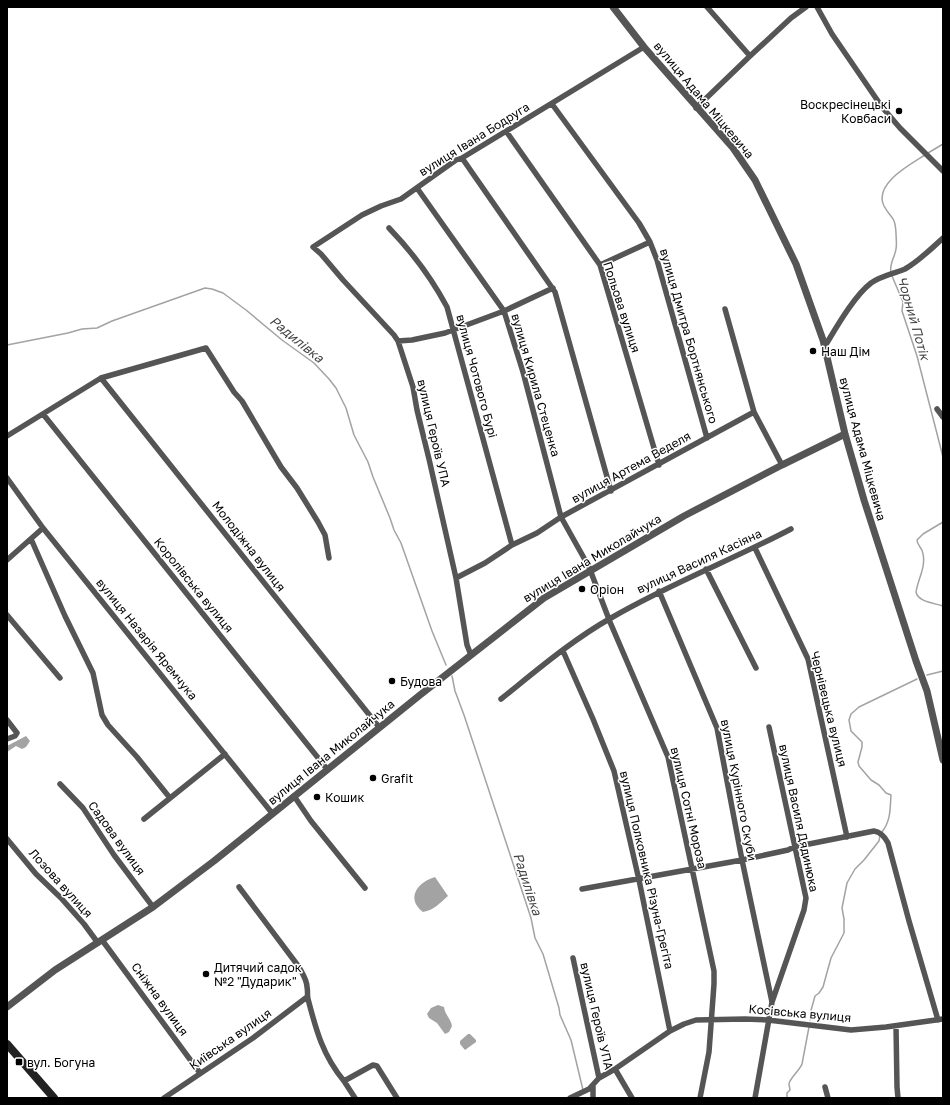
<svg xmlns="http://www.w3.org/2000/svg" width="950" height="1105" viewBox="0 0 950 1105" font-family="'Golos Text',sans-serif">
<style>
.water{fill:#a3a3a3}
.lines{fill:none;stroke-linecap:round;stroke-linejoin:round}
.stream{stroke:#a3a3a3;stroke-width:1.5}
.minor{stroke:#555;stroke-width:5.5}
.tertiary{stroke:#555;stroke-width:7}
.secondary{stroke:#222;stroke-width:8}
.poi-dot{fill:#000;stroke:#fff;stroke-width:1.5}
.labels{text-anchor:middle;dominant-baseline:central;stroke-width:3;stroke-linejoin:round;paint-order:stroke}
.street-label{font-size:12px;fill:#000;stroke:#fff}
.poi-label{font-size:12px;fill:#000;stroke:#fff;text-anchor:start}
.water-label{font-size:13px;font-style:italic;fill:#444;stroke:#fff}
</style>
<rect width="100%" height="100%" fill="#fff"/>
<!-- water -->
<path class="water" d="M26 736 30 741 26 747 22 749 16 746 7 752V746Z
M435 877 448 896C440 903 434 910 423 912 405 898 418 882 435 877Z
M438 1005 444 1007C445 1015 451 1019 452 1026L449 1032 445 1034 437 1023 429 1018 427 1014 431 1008Z
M468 1034H470L476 1040V1042L465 1050 460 1044V1041Z"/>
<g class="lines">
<!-- stream -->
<path class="stream" d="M928 153 943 144
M891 272C889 264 895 257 896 249 897 244 896 238 896 233 895 215 891 219 884 206 873 184 911 164 925 155
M892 276 903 302 902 311 917 356 943 457
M7 345 68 333 82 329 97 328 112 321 205 288 212 289 223 293 246 310 282 340 314 363 329 379 336 388 346 408 354 435 368 462 373 477 390 518 394 530 401 543 432 631 446 665
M943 522 923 534 917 540C917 546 923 548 923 554 926 567 918 579 916 592 918 602 934 603 943 606
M927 675 943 671
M452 676 455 691 464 715 531 918 535 938 543 954 559 1008 560 1015 571 1040 583 1090
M882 832C891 820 890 809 891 795L886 793 879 785 871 780 859 766 858 762 862 747V742L851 731 849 720 851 714 859 707 917 679
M810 1020V1014L815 996 819 993 823 987 831 958 844 933V919L842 908 847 883 855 869 864 860 879 841 880 835
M787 1098V1093L790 1090C790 1088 789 1086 789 1084 789 1079 800 1070 802 1064L809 1027"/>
<!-- minor -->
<path class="minor" d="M707 7 750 56
M817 7 832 34 882 107 900 128 943 171
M552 104 639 223 650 242 657 260 707 438
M696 108 750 56 791 18 806 7
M506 131 600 265 659 465
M462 158 555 292 611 491
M417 188 504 311 523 372 561 517 589 567 610 622 668 757 714 971V984L709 1052 700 1098
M389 228C413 253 431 277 447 307L512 545
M600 265 650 242
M725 309 754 412 782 465
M398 341 412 340 445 333 504 311 553 288
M825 346C836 328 854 296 871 283 881 276 893 274 905 269 919 261 931 249 943 238
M101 378 379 727
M937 409 943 417
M43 414 327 769
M7 436 101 378 206 348 234 392 242 401 281 467 297 488 318 522 325 535 329 558
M7 478 43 528 272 813
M31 539 65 616 93 673 102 715 108 725 137 757 170 798
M755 548 808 659 847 837
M7 560 43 528
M706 569 756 668
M456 578 485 563 512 545 537 533 561 517 754 412
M659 591 717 728 742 860 772 1002
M7 615 60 678
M563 651 593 719 614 771 639 880 670 1031
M471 655 467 645 456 578 429 459 417 410 413 387 398 341 394 335 343 280 321 254 313 247 362 215 381 206 401 199 456 160 462 158 644 47
M501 699C536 671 572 640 611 618 669 584 732 560 791 529
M7 720 17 733 15 736 7 739
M60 784 83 808 114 855 153 907
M294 796 311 821 365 888
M144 819 225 754
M7 839 36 874 61 898 84 924 98 943
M239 887 299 967C302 973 307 980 307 987 308 991 307 995 308 999 316 1030 323 1056 344 1081L373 1065 377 1066 397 1098
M582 889 742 860 788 850 794 847 874 831C880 832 885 837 888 843L909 921 938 1020
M102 940 200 1073
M573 958 599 1078
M896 1026 897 1087 898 1098
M615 1069 632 1098
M344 1081 355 1098
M593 1085V1098
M825 1087 828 1098
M164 1098 253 1038 307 997
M570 1098 589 1089 599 1078 615 1069 670 1031 684 1024 696 1020 745 1019 768 1020 851 1030 886 1027 943 1019
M755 1098 772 1002 804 910 806 898 769 727"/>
<!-- tertiary -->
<path class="tertiary" d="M613 7 644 47 733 148 755 180 796 264 823 340 845 434 864 500 916 661 927 691 943 760
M7 1007 55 970 153 907 214 861 420 695 544 598 684 516 782 465 845 434"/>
<!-- secondary -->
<path class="secondary" d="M7 1044 54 1098"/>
</g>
<!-- markers -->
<g class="poi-dot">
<circle cx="899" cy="111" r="4"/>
<circle cx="813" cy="351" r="4"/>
<circle cx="582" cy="589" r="4"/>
<circle cx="392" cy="681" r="4"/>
<circle cx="373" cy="778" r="4"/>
<circle cx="317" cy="797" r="4"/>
<circle cx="206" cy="974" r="4"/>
<rect x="15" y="1058" width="8" height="8" rx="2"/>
</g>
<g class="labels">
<!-- street labels -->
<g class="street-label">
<text transform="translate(704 100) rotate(50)">вулиця Адама Міцкевича</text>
<text transform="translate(474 139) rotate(-32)">вулиця Івана Бодруга</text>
<text transform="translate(622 307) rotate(72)">Польова вулиця</text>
<text transform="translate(689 336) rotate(74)">вулиця Дмитра Бортнянського</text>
<text transform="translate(477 376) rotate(75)">вулиця Чотового Бурі</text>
<text transform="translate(536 385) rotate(74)">вулиця Кирила Стеценка</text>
<text transform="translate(434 433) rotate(77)">вулиця Героїв УПА</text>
<text transform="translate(863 449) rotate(75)">вулиця Адама Міцкевича</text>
<text transform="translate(631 467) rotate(-29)">вулиця Артема Веделя</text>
<text transform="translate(249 546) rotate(52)">Молодіжна вулиця</text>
<text transform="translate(592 558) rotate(-31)">вулиця Івана Миколайчука</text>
<text transform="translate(699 561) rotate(-25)">вулиця Василя Касіяна</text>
<text transform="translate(194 585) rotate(51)">Королівська вулиця</text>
<text transform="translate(147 639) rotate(51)">вулиця Назарія Яремчука</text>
<text transform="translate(829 709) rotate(76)">Чернівецька вулиця</text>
<text transform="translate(331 752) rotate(-39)">вулиця Івана Миколайчука</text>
<text transform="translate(739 790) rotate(79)">вулиця Курінного Скуби</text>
<text transform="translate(689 808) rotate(77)">вулиця Сотні Мороза</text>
<text transform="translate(799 818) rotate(78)">вулиця Василя Дядинюка</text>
<text transform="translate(117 838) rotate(54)">Садова вулиця</text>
<text transform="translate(647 870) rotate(77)">вулиця Полковника Різуна-Грегіта</text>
<text transform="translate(61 883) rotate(48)">Лозова вулиця</text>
<text transform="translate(160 999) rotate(54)">Сніжна вулиця</text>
<text transform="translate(800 1013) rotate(5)">Косівська вулиця</text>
<text transform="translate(597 1016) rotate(77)">вулиця Героїв УПА</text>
<text transform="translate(230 1039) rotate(-35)">Київська вулиця</text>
</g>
<!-- poi labels -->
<g class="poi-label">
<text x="891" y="104" text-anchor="end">Воскресінецькі<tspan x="891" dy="14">Ковбаси</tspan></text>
<text x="821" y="351">Наш Дім</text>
<text x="590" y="589">Оріон</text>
<text x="400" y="681">Будова</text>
<text x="381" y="778">Grafit</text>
<text x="325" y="797">Кошик</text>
<text x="214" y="967">Дитячий садок<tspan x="214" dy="14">№2 "Дударик"</tspan></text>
<text x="27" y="1062">вул. Богуна</text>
</g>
<!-- water labels -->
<g class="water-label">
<text transform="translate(914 318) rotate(74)">Чорний Потік</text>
<text transform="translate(297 339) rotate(39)">Радилівка</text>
<text transform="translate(528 884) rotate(72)">Радилівка</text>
</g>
</g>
<!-- border -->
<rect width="950" height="1105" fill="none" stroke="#000000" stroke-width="16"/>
</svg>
